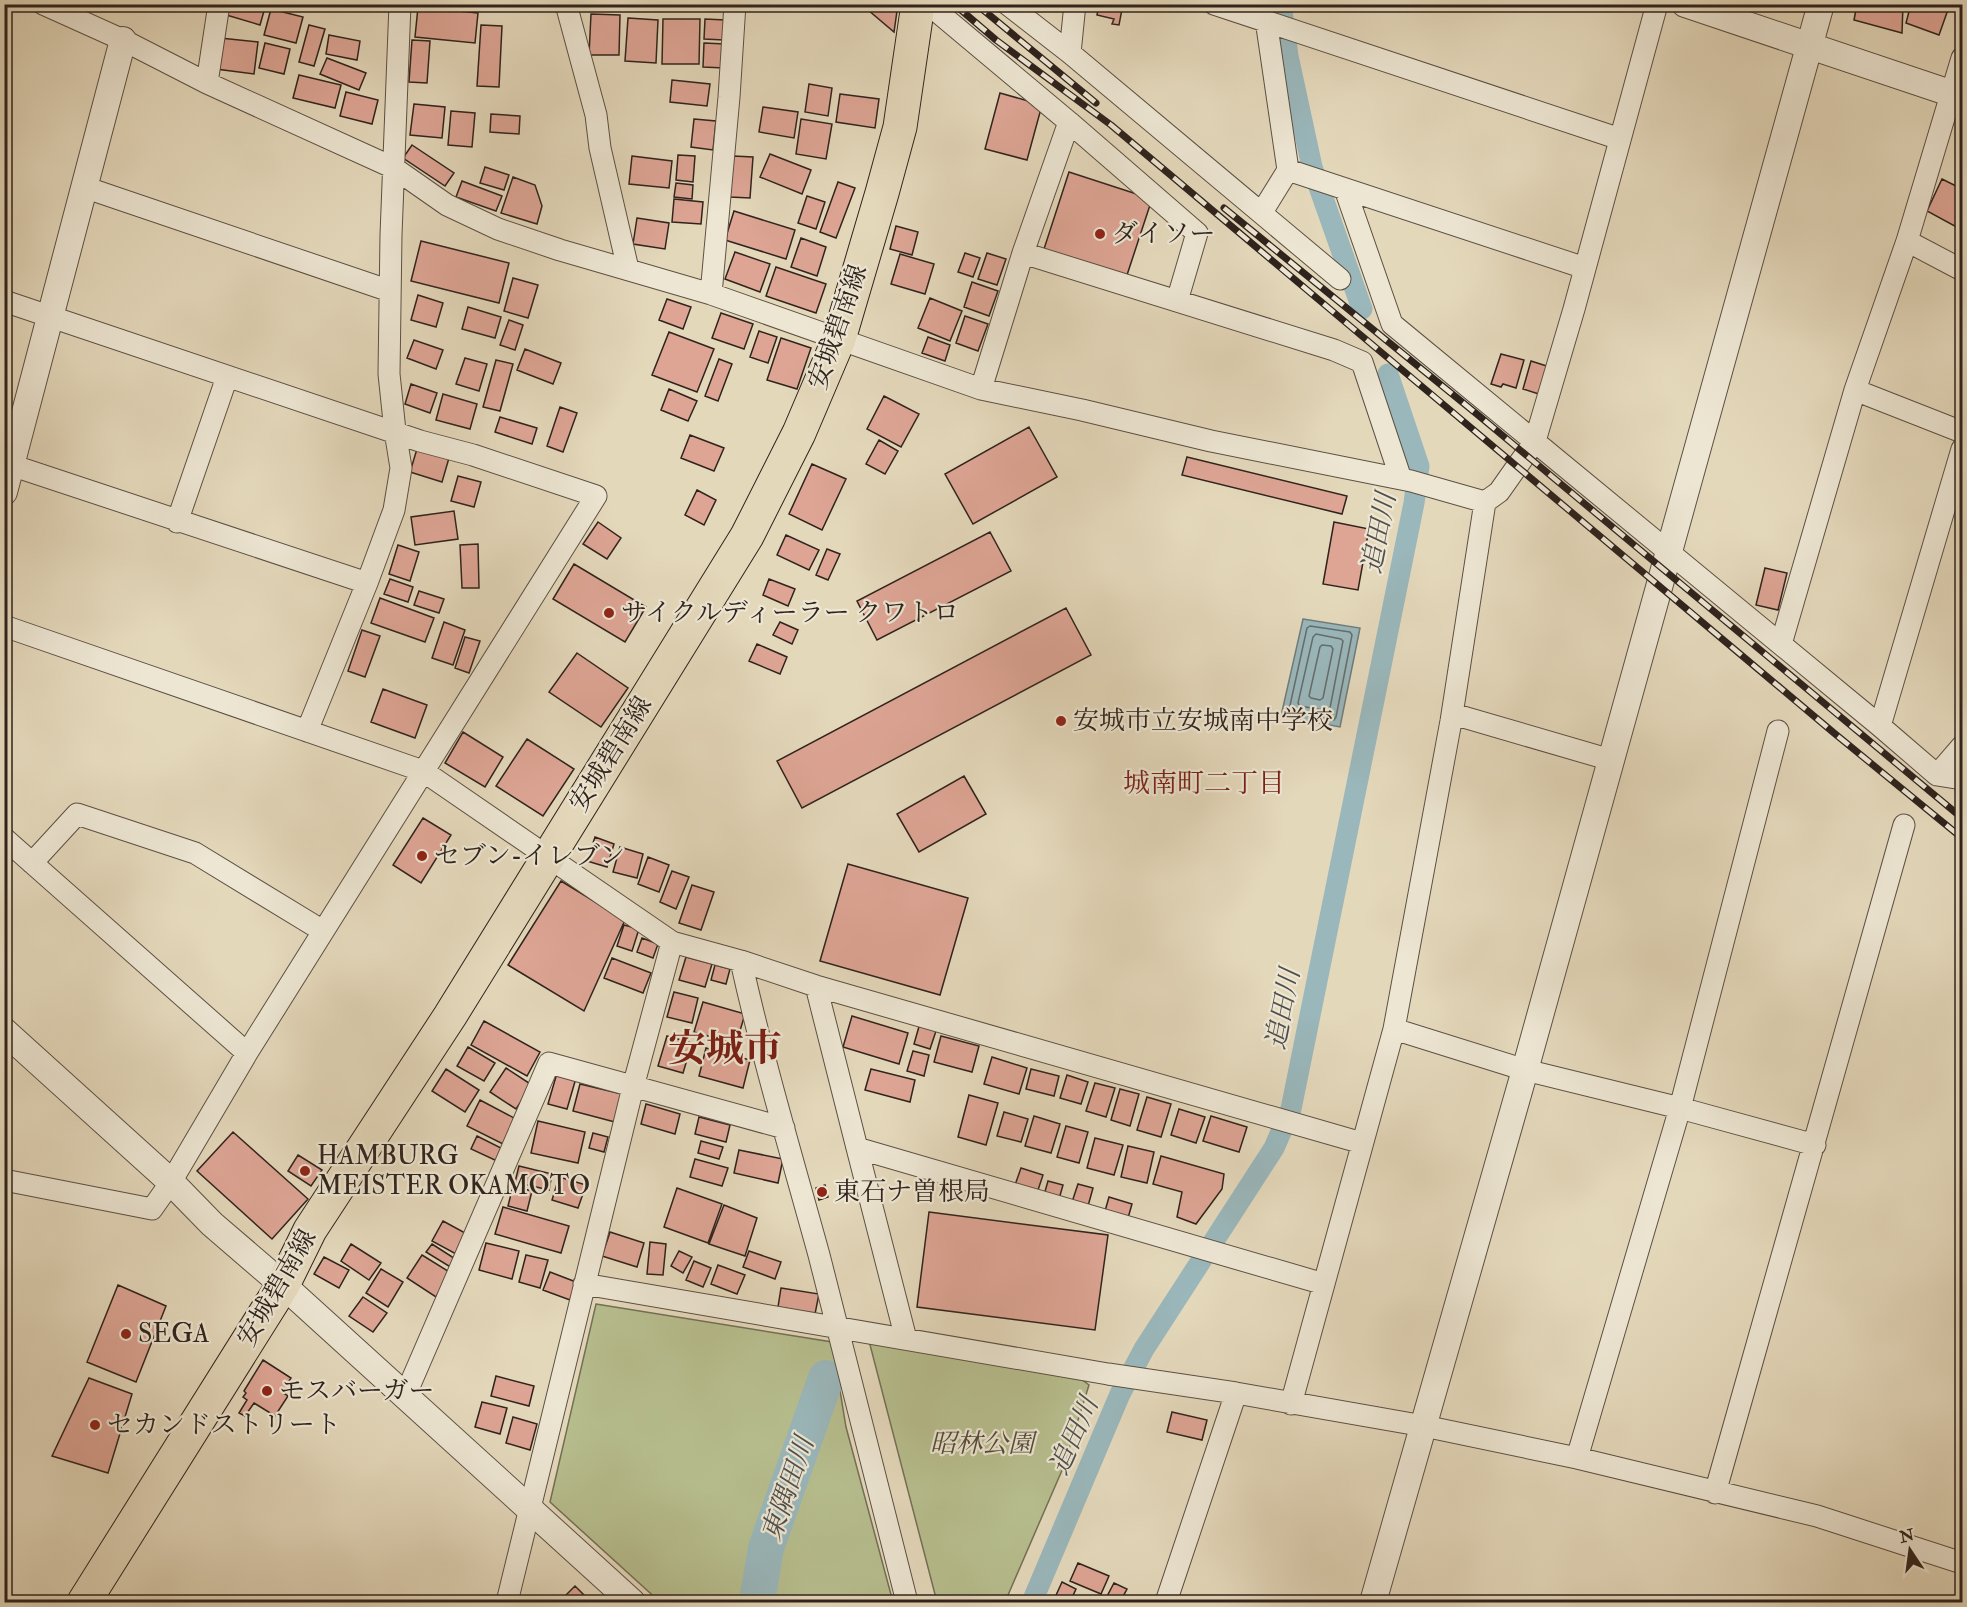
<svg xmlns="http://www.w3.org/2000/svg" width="1967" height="1607" viewBox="0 0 1967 1607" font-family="'IM FELL Double Pica','Noto Serif JP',serif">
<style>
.green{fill:#b7be8e;stroke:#737056;stroke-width:1.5}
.water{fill:#9ab7bb;stroke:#6f7c7c;stroke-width:1.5}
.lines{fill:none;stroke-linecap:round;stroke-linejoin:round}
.shore{stroke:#646d6c;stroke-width:1.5}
.canal{stroke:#9ab7bb;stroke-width:21}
.river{stroke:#9ab7bb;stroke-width:36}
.building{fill:#dea595;stroke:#2f231d;stroke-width:1.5}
.minor-casing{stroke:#5c5044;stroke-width:23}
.tertiary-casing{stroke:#5c5044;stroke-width:28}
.primary-casing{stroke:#2f231d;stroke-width:35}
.minor{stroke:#ede6d3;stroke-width:21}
.tertiary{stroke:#ede6d3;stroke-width:26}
.primary{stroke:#e4d8bb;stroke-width:33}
.rail-casing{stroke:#2f231d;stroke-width:7}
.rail{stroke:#ede6d3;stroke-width:4.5;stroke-dasharray:14;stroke-linecap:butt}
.poi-dot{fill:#8f2418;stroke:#ede6d3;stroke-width:2}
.labels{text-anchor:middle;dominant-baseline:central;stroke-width:4.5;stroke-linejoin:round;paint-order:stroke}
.poi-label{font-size:26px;fill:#2f231d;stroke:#ede6d3;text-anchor:start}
.street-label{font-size:26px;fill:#2f231d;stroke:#ede6d3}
.park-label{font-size:26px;font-style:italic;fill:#514a39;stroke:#ede6d3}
.water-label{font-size:27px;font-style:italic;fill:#4f4f4c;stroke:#ede6d3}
.neighbourhood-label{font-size:27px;fill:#7a1f14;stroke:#ede6d3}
.town-label{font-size:38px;font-weight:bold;fill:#7a1f14;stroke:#ede6d3}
</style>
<rect width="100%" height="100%" fill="#e4d8bb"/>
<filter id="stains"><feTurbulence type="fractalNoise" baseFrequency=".00333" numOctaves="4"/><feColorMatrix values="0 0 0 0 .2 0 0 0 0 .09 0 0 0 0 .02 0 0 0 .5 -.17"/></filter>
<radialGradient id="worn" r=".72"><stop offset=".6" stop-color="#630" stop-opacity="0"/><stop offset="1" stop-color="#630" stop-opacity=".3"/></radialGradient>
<!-- green -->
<path class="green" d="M596 1304 832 1342 846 1427 893 1602H660L550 1502Z
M869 1341 1077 1376 1089 1385 1063 1468 1005 1602H937Z"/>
<!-- water -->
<path class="water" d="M1303 619 1360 628 1340 727 1281 716Z"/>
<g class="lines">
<!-- shore -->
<path class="shore" d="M1310 626 1350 632 1352 635 1336 717 1334 720 1291 712 1289 710 1307 628Z
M1316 634 1341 639 1343 641 1330 708 1328 711 1300 706 1298 703 1313 637Z
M1322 645 1331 646 1333 649 1323 698 1320 700 1311 698 1309 696 1320 647Z"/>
<!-- canal -->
<path class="canal" d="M1281 4 1288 56 1312 167 1362 309
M1032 1602 1120 1394 1144 1349 1274 1148 1291 1109 1414 503 1419 466 1388 374"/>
<!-- river -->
<path class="river" d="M757 1602 766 1548 826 1378"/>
</g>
<!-- building -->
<path class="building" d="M226 4H266L260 25 223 14Z
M861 4H898L894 32Z
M1099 4H1123L1119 25 1112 24 1114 19 1097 15Z
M1857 4H1903L1902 33 1854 20Z
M1911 4H1950L1939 35 1906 23Z
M418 7 478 13 475 43 415 37Z
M271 9 303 17 296 43 264 35Z
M591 14 620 15 619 55H589Z
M628 18 658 20 656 63 625 61Z
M663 19H700L699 64H662Z
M705 19 725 20 724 40 704 39Z
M309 25 325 29 314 66 299 62Z
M481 25 502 26 499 87 477 86Z
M329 35 360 41 357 60 326 54Z
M220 38 258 42 254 74 216 69Z
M412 40 430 41 427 83 409 82Z
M265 43 290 49 284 74 259 68Z
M704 43 725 44 724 68 703 67Z
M327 58 366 73 359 90 320 74Z
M299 75 341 85 335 108 293 98Z
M672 80 710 84 707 106 670 102Z
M809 84 832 88 828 116 805 112Z
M346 92 378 100 372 124 340 116Z
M1000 93 1042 105 1027 160 985 149Z
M840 94 879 99 875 128 836 122Z
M414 104 445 107 442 138 410 135Z
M763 107 798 112 794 138 759 132Z
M451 111 475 113 472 147 448 145Z
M491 114 520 116 519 134 490 132Z
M694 119 716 121 713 150 691 147Z
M801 119 832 124 826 159 796 154Z
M412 145 454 173 445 186 403 158Z
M770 154 811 170 802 194 760 177Z
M678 155 695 156 693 182 676 180Z
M632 156 672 161 669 188 629 184Z
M733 156 753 157 750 198 730 197Z
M485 167 509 175 504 190 480 183Z
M1069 172 1152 199 1127 275 1044 249Z
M513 177 535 185 542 206 537 224 501 213Z
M1942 179 1962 189V230L1927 211Z
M462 181 502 196 496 211 456 197Z
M838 182 855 188 836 238 820 232Z
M676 183 693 185 692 199 674 197Z
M807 196 825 202 816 229 798 223Z
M674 199 703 202 701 224 672 222Z
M734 211 795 230 786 259 725 240Z
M637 218 669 223 665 249 633 244Z
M896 226 918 232 912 255 890 249Z
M801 238 826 247 817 276 791 267Z
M421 241 509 263 499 303 411 281Z
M735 252 770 264 760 292 725 279Z
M965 253 980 258 973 277 958 272Z
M987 253 1006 259 997 285 978 279Z
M900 254 934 264 925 294 891 284Z
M776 267 826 284 816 313 766 296Z
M513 278 538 285 528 318 504 311Z
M972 282 998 291 989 316 964 307Z
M418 295 443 303 436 327 411 320Z
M930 298 962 311 950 341 918 328Z
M667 299 691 307 683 329 659 320Z
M468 307 501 317 495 338 462 329Z
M721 313 753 324 744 349 712 338Z
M965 316 988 324 978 351 956 343Z
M509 320 523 325 515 350 500 345Z
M759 331 777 337 768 363 750 357Z
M669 332 714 349 697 392 652 375Z
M928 337 950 345 945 361 922 353Z
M781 338 811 348 797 389 767 380Z
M414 340 443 350 436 369 407 358Z
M525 349 561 363 553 384 517 370Z
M1501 354 1524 360 1516 388 1503 384 1501 387 1491 384Z
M465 358 487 364 479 391 456 384Z
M719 359 732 364 718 401 705 396Z
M496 360 513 364 500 411 483 407Z
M1531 361 1553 368 1545 396 1523 389Z
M411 384 437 393 430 413 405 404Z
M669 389 697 401 688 421 661 410Z
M443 394 477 404 470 429 436 420Z
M884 396 919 414 901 447 867 429Z
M560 407 577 413 563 452 547 446Z
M500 417 537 428 532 444 495 432Z
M1029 427 1057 477 973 524 945 474Z
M690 435 724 448 714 471 681 458Z
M879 440 898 451 885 474 866 464Z
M417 449 449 458 442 482 410 472Z
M1187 457 1347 496 1342 514 1182 475Z
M812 464 846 479 822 530 789 514Z
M458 476 481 482 474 507 451 501Z
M697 490 716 500 704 525 685 515Z
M454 511 458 539 415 545 411 517Z
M598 522 621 538 607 559 583 544Z
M1334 522 1369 529 1358 590 1323 584Z
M990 532 1011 571 877 640 857 601Z
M786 535 819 550 809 570 777 555Z
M478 544 479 588H462L460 545Z
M398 545 419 552 410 581 389 574Z
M827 549 840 554 828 580 816 575Z
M574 564 646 607 625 642 553 599Z
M1765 568 1787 573 1778 610 1756 605Z
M390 579 413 587 408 602 384 594Z
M769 579 795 589 788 606 763 595Z
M419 591 444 599 439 613 414 605Z
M380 598 434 618 425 642 371 623Z
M1066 608 1091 655 802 808 777 761Z
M444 622 465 630 453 665 432 658Z
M780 622 798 630 792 644 773 635Z
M362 630 380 636 365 677 348 671Z
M465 637 480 641 469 673 455 668Z
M757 644 787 657 780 674 749 661Z
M577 653 628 688 601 727 549 692Z
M383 689 427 705 415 738 371 722Z
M463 732 503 757 485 787 445 763Z
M527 739 574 769 543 816 496 786Z
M964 776 986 814 919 852 897 814Z
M423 818 451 835 421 883 393 865Z
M595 837 614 844 607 867 587 861Z
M620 847 643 854 637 878 613 872Z
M648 857 669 865 659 892 638 884Z
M848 864 968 898 940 995 820 961Z
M672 871 689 877 676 909 660 902Z
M561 881 625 920 584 1011 508 965Z
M692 885 714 892 701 930 679 923Z
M624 925 639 929 632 951 617 946Z
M642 938 658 944 653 958 637 952Z
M686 957 712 964 705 987 679 980Z
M612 958 651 973 643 993 604 978Z
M715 965 730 969 726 984 711 980Z
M674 992 698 998 692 1023 667 1017Z
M703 1002 745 1014 736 1044 694 1032Z
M852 1016 908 1033 899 1064 843 1047Z
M484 1021 540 1052 527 1076 471 1045Z
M920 1023 937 1028 930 1049 914 1044Z
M667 1036 692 1043 683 1073 658 1066Z
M941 1036 979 1046 972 1072 934 1062Z
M468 1047 495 1063 484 1081 457 1066Z
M706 1048 750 1060 743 1088 699 1076Z
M913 1051 929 1055 924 1076 907 1071Z
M992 1057 1027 1068 1019 1094 984 1084Z
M506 1068 532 1085 516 1109 490 1092Z
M446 1069 479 1090 465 1112 432 1091Z
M871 1069 915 1080 910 1102 865 1090Z
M1031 1069 1059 1076 1054 1096 1026 1089Z
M557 1073 576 1078 567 1109 548 1104Z
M1067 1075 1088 1082 1081 1104 1060 1098Z
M1095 1083 1115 1088 1106 1117 1086 1111Z
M580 1084 622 1094 615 1122 573 1111Z
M1120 1089 1139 1094 1130 1126 1111 1120Z
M969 1095 998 1103 986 1145 958 1137Z
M1147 1097 1171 1104 1161 1137 1137 1130Z
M480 1100 518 1120 505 1145 467 1126Z
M646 1104 680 1114 675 1134 641 1124Z
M1179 1109 1205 1117 1196 1143 1171 1135Z
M1004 1112 1028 1119 1021 1142 997 1136Z
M1034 1116 1060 1124 1051 1153 1025 1146Z
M1211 1116 1247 1127 1239 1152 1203 1141Z
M699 1117 730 1125 726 1142 695 1134Z
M538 1121 585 1132 578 1163 531 1153Z
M1066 1126 1088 1132 1079 1163 1057 1157Z
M233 1132 308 1199 272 1239 197 1171Z
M593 1133 608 1137 604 1152 589 1148Z
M477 1136 503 1149 497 1161 471 1149Z
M1095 1138 1123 1145 1114 1175 1087 1168Z
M701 1141 723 1147 719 1159 698 1153Z
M1128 1146 1154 1152 1147 1183 1121 1177Z
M739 1150 783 1159 778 1183 734 1173Z
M298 1155 322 1170 311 1186 288 1171Z
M1161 1156 1224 1174 1222 1189 1196 1224 1177 1217 1182 1192 1153 1184Z
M695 1159 728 1168 722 1186 690 1177Z
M519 1166 552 1174 549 1190 515 1182Z
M1021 1168 1043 1175 1037 1193 1015 1185Z
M559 1177 586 1185 578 1208 552 1200Z
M1048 1181 1063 1185 1059 1199 1044 1195Z
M1078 1184 1093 1188 1088 1206 1072 1202Z
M825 1185 828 1197 819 1200 816 1188Z
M513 1186 532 1191 527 1211 508 1206Z
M677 1188 722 1204 708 1243 664 1227Z
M1109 1197 1132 1204 1128 1218 1105 1211Z
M724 1205 757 1218 745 1256 709 1244Z
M503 1207 569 1226 561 1253 495 1234Z
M929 1212 1108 1235 1095 1330 917 1307Z
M443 1221 467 1234 456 1254 432 1241Z
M610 1232 644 1243 637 1267 602 1256Z
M650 1242 666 1244 663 1275 647 1274Z
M486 1243 519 1251 512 1279 479 1270Z
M351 1244 381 1263 369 1280 341 1261Z
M432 1244 457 1260 452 1268 426 1252Z
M679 1251 692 1257 683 1273 671 1266Z
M749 1251 781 1262 775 1279 743 1267Z
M422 1255 451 1273 436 1297 407 1278Z
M526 1255 548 1260 540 1288 519 1282Z
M324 1257 349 1270 339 1288 314 1274Z
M694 1261 711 1268 703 1287 686 1280Z
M718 1265 745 1275 737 1294 711 1284Z
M381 1269 403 1282 388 1307 366 1293Z
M550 1272 576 1282 570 1300 543 1290Z
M118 1285 166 1306 136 1382 87 1362Z
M781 1288 819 1294 815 1314 778 1307Z
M363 1297 387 1313 373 1332 349 1316Z
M263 1360 291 1378 287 1384 290 1386 285 1394 288 1396 275 1416 254 1403 245 1416 239 1413 247 1400 243 1397 246 1393 244 1391Z
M496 1376 534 1386 529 1406 491 1396Z
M89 1378 132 1394 108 1473 52 1456Z
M482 1402 507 1408 500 1434 475 1427Z
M1172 1412 1207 1420 1202 1440 1167 1432Z
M513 1417 537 1424 530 1450 506 1443Z
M1078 1563 1109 1576 1101 1594 1070 1581Z
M1062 1582 1076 1589 1070 1602H1053Z
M1114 1583 1127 1589 1120 1602H1104Z
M575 1586 591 1602H559Z
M1192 1596 1214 1602H1190Z"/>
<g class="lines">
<!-- minor casing -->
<g class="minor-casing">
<path id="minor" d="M43 4 123 40 207 83 394 168 447 205 498 229 560 250 711 294 981 389 1082 410 1211 441 1411 481 1485 502 1499 492 1535 441 1574 309 1657 4
M566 4 596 115 600 148 628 269
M928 4 1069 122
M1007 4 1070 53 1340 279
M1214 4 1620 139
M1266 20 1288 170 1585 268
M1070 53 1075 4
M207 83 219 4
M84 187 390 291
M1345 189 1392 324 1880 726 1937 775 1962 779
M1262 212 1288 170
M1907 241 1962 270
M711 294 729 97 735 4
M4 301 420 441 473 455 596 496 247 1053 171 1182 152 1209 4 1180
M1177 301 1197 233 1069 122 1023 253 1334 350 1362 362 1401 479
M981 389 1023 253
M1855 390 1962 432
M11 465 367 583
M177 522 227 377
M4 626 423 771 672 942 633 1087 507 1602
M1781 644 1855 390 1907 241 1962 58
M1453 714 1611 760
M1880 726 1962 449
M307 731 367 583 394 510 401 468 395 431 389 374 391 235 400 4
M1937 775 1962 746
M4 838 247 1053
M32 863 77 814 195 853 323 931
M672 942 741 961 816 986 1362 1143
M741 961C763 1060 792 1157 819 1255 849 1370 878 1486 907 1602
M816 986 857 1148 1324 1284
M1394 1029 1525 1070 1680 1108 1815 1145
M857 1148 906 1339
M584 1284 1108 1374 1236 1393 1424 1426 1577 1458 1817 1516 1962 1563
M405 1396 549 1063 784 1128
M1291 1404 1394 1029 1451 721 1485 502
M1577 1458 1680 1108 1778 731
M1715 1493 1904 825
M1166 1602 1236 1393"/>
</g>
<!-- tertiary casing -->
<g class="tertiary-casing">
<path id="tertiary" d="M1685 4 1962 97
M4 492 123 40
M4 1031 171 1182 212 1224 283 1285 632 1602
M1373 1602 1525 1070 1821 4"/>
</g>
<!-- primary casing -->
<g class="primary-casing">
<path id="primary" d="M84 1602 283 1285 310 1230 450 1016 747 536 799 433 839 339 882 193 900 127 918 4"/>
</g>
<!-- minor -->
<use href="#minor" class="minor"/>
<!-- tertiary -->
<use href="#tertiary" class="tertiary"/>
<!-- primary -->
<use href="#primary" class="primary"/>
<!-- rail casing -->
<g class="rail-casing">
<path id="rail" d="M954 4 996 40 1111 125 1834 733 1962 838
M976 4 1096 103
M1224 208 1478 415 1962 818"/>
</g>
<!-- rail -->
<use href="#rail" class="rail"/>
</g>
<!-- markers -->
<g class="poi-dot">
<circle cx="1100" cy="234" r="6"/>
<circle cx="609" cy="613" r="6"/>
<circle cx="1061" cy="721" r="6"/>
<circle cx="422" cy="856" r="6"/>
<circle cx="305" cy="1171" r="6"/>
<circle cx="822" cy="1192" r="6"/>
<circle cx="126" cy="1334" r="6"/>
<circle cx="267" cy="1391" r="6"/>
<circle cx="95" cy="1425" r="6"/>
</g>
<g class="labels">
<!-- poi labels -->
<g class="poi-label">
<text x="1112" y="234">ダイソー</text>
<text x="621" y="613">サイクルディーラー クワトロ</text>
<text x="1073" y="721">安城市立安城南中学校</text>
<text x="434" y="856">セブン-イレブン</text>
<text x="317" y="1156">HAMBURG<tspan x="317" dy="30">MEISTER OKAMOTO</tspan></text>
<text x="834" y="1192">東石ナ曽根局</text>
<text x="138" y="1334">SEGA</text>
<text x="279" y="1391">モスバーガー</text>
<text x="107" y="1425">セカンドストリート</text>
</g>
<!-- street labels -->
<g class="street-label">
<text transform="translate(838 327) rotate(-71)">安城碧南線</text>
<text transform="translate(611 754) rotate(-58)">安城碧南線</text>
<text transform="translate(277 1288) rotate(-60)">安城碧南線</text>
</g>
<!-- park labels -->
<g class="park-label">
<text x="982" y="1444">昭林公園</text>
</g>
<!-- water labels -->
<g class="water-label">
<text transform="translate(1379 533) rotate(-79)">追田川</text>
<text transform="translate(1283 1009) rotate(-79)">追田川</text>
<text transform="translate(1074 1436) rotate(-66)">追田川</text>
<text transform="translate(788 1489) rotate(-71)">東隅田川</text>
</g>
<!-- neighbourhood labels -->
<g class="neighbourhood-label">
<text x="1204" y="783">城南町二丁目</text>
</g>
<!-- town labels -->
<g class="town-label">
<text x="725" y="1049">安城市</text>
</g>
</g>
<!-- margin -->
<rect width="1967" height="1607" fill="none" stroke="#e4d8bb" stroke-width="24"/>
<rect x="6" y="6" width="1955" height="1595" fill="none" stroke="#2f231d" stroke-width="3"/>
<rect x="12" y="12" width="1943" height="1583" fill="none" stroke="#2f231d" stroke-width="1.5"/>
<!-- north arrow -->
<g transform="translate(1910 1550) rotate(347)" stroke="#ede6d3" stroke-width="4.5" paint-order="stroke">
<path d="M0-4.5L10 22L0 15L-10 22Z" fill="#2f231d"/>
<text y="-9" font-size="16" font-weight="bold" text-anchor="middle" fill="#2f231d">N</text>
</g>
<rect width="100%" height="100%" filter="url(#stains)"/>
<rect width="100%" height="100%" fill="url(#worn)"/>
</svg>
